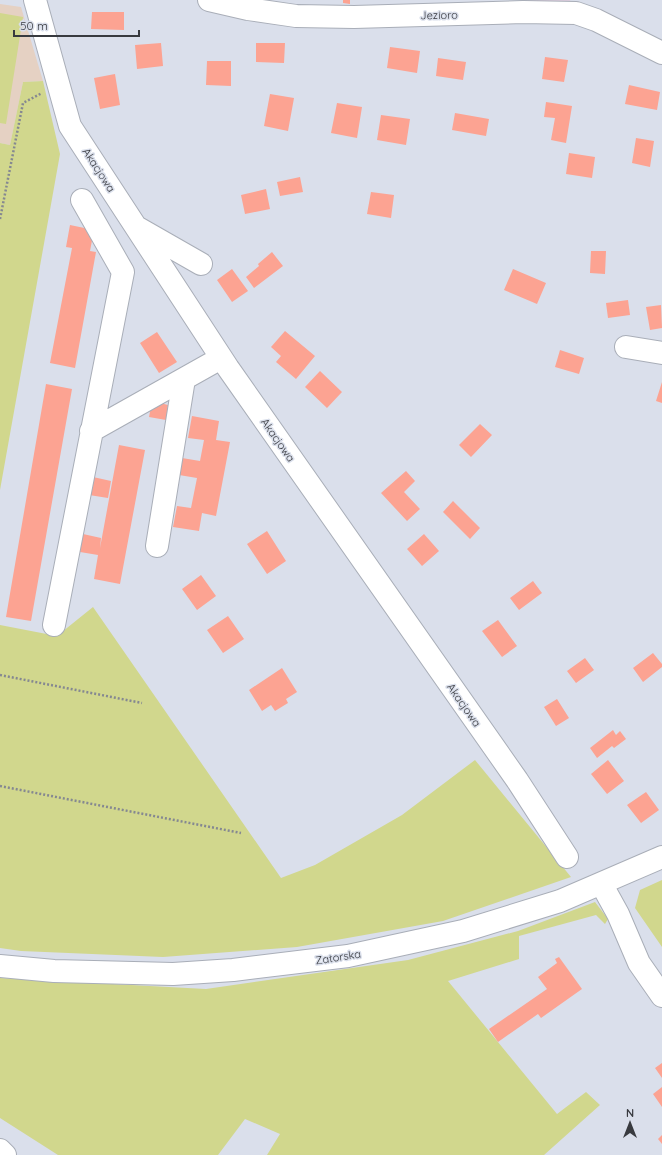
<svg xmlns="http://www.w3.org/2000/svg" width="662" height="1155" viewBox="0 0 662 1155" font-family="Quicksand,sans-serif">
<style>
.industrial{fill:#e0cfe0}
.education{fill:#e5d1c3}
.green{fill:#d1d78d}
.building{fill:#fca392}
.lines{fill:none;stroke-linecap:round;stroke-linejoin:round}
.minor-casing{stroke:#a9aeb8;stroke-width:24}
.major-casing{stroke:#a9aeb8;stroke-width:24}
.path{stroke:#858891;stroke-width:2.5;stroke-dasharray:2 2;stroke-linecap:butt}
.minor{stroke:#fff;stroke-width:22}
.major{stroke:#fff;stroke-width:22}
.labels{text-anchor:middle;dominant-baseline:central;stroke-width:3;stroke-linejoin:round;paint-order:stroke}
.street-label{font-size:11px;fill:#383a3f;stroke:#dadfeb}
</style>
<rect width="100%" height="100%" fill="#dadfeb"/>
<!-- industrial -->
<path class="industrial" d="M521 0H570L571 3Z"/>
<!-- education -->
<path class="education" d="M0 4 21 7 43 81 23 82 10 145 0 143Z"/>
<!-- green -->
<path class="green" d="M0 13 23 17 6 124 0 123Z
M43 81 60 154 0 490V143L10 145 23 82Z
M93 607 281 878 315 865 402 815 475 760 571 877 443 921 297 947 163 957 21 951 0 948V625L57 636Z
M662 880V947L635 908 640 890Z
M595 902 608 919 605 924 596 915 519 936V959L448 981 557 1114 586 1092 600 1105 544 1155H267L280 1134 245 1119 218 1155H58L0 1118V978L206 989 408 960 518 931Z"/>
<!-- building -->
<path class="building" d="M343 0H350V4L343 3Z
M92 12H124V30L91 29Z
M161 43 163 66 137 69 135 45Z
M256 43H285L284 63 256 62Z
M390 47 420 51 417 73 387 68Z
M545 57 568 60 564 82 542 79Z
M438 58 466 62 463 80 436 76Z
M207 61H231V86L206 85Z
M115 74 120 105 100 109 94 78Z
M629 85 660 92 657 110 625 104Z
M270 94 294 98 288 131 264 126Z
M546 102 572 106 566 143 551 140 555 118 544 117Z
M337 103 362 107 357 138 331 133Z
M455 113 489 119 486 136 452 130Z
M381 115 410 119 406 145 377 140Z
M636 138 654 141 650 167 632 163Z
M569 153 595 157 592 178 566 174Z
M300 177 303 192 280 196 277 182Z
M266 189 270 209 245 214 241 195Z
M371 192 394 195 391 218 367 214Z
M70 225 94 230 90 251 96 252 75 368 50 363 72 248 66 247Z
M591 251H606L605 274 590 273Z
M272 252 283 266 254 288 246 277 259 266 258 264Z
M232 269 248 291 232 302 217 280Z
M513 269 546 283 537 304 504 290Z
M628 300 630 315 608 318 606 303Z
M661 305 662 328 650 330 646 307Z
M285 331 315 356 296 379 276 362 281 356 271 347Z
M157 332 177 362 159 373 140 343Z
M560 350 584 358 579 374 555 367Z
M320 371 342 392 327 408 305 387Z
M662 382V403L656 401Z
M46 384 72 389 31 621 6 617Z
M152 401 168 405 166 420 149 417Z
M192 416 219 421 216 440 230 442 216 516 202 513 199 531 173 527 177 506 191 508 197 478 179 475 182 458 200 461 204 440 188 438Z
M480 424 492 435 471 457 459 445Z
M119 445 145 450 120 584 94 579 98 555 80 552 83 534 101 538 100 548Z
M406 471 415 481 404 492 420 509 407 521 381 493Z
M93 477 111 481 108 498 89 495Z
M453 501 480 528 470 539 443 512Z
M267 531 286 561 267 574 247 544Z
M424 534 439 551 422 566 407 549Z
M201 575 216 596 197 610 182 589Z
M533 581 542 593 519 610 510 598Z
M228 616 244 639 223 653 207 630Z
M498 620 517 646 502 657 482 631Z
M653 653 662 664V667L643 682 633 668Z
M585 658 594 670 576 683 567 671Z
M282 668 297 692 286 699 288 703 275 711 271 705 262 711 249 690Z
M557 699 569 718 556 726 544 707Z
M613 730 616 735 620 731 626 739 614 748 612 746 597 758 590 748Z
M608 760 624 781 607 794 591 774Z
M646 792 659 810 641 823 627 805Z
M559 957 582 989 541 1018 538 1014 498 1042 489 1029 547 989 538 977 557 963 555 959Z
M662 1063V1078L655 1068Z
M662 1087V1107L653 1094Z
M662 1135V1144L658 1139Z"/>
<g class="lines">
<!-- minor casing -->
<g class="minor-casing">
<path id="minor" d="M35 0 70 126 228 368 517 780 567 857
M209 0 248 9 296 16 354 17 523 12 576 13 596 20 662 53
M138 228 201 264
M626 347 662 353
M91 431 221 358
M157 546 184 379
M54 625 123 272 82 200
M602 885 618 914 639 963 662 996
M0 1150 5 1155"/>
</g>
<!-- major casing -->
<g class="major-casing">
<path id="major" d="M0 966 54 971 173 974 233 970 348 956 463 931 560 901 662 857"/>
</g>
<!-- path -->
<path class="path" d="M0 219 23 103 42 93
M0 675 142 703
M0 786 241 833"/>
<!-- minor -->
<use href="#minor" class="minor"/>
<!-- major -->
<use href="#major" class="major"/>
</g>
<g class="labels">
<!-- street labels -->
<g class="street-label">
<text transform="translate(439 15) rotate(-1)">Jezioro</text>
<text transform="translate(99 170) rotate(57)">Akacjowa</text>
<text transform="translate(278 440) rotate(55)">Akacjowa</text>
<text transform="translate(464 705) rotate(55)">Akacjowa</text>
<text transform="translate(338 957) rotate(-9)">Zatorska</text>
</g>
</g>
<!-- north arrow -->
<g transform="translate(630 1123)" stroke="#dadfeb" stroke-width="3" paint-order="stroke">
<path d="M0-3L7 15L0 10L-7 15Z" fill="#383a3f"/>
<text y="-6" font-size="11" font-weight="bold" text-anchor="middle" fill="#383a3f">N</text>
</g>
<!-- scale -->
<path d="M14 30v6h125v-6" fill="none" stroke="#383a3f" stroke-width="2"/>
<text x="20" y="30" font-size="12" fill="#383a3f" stroke="#dadfeb" stroke-width="3" paint-order="stroke">50 m</text>
</svg>
